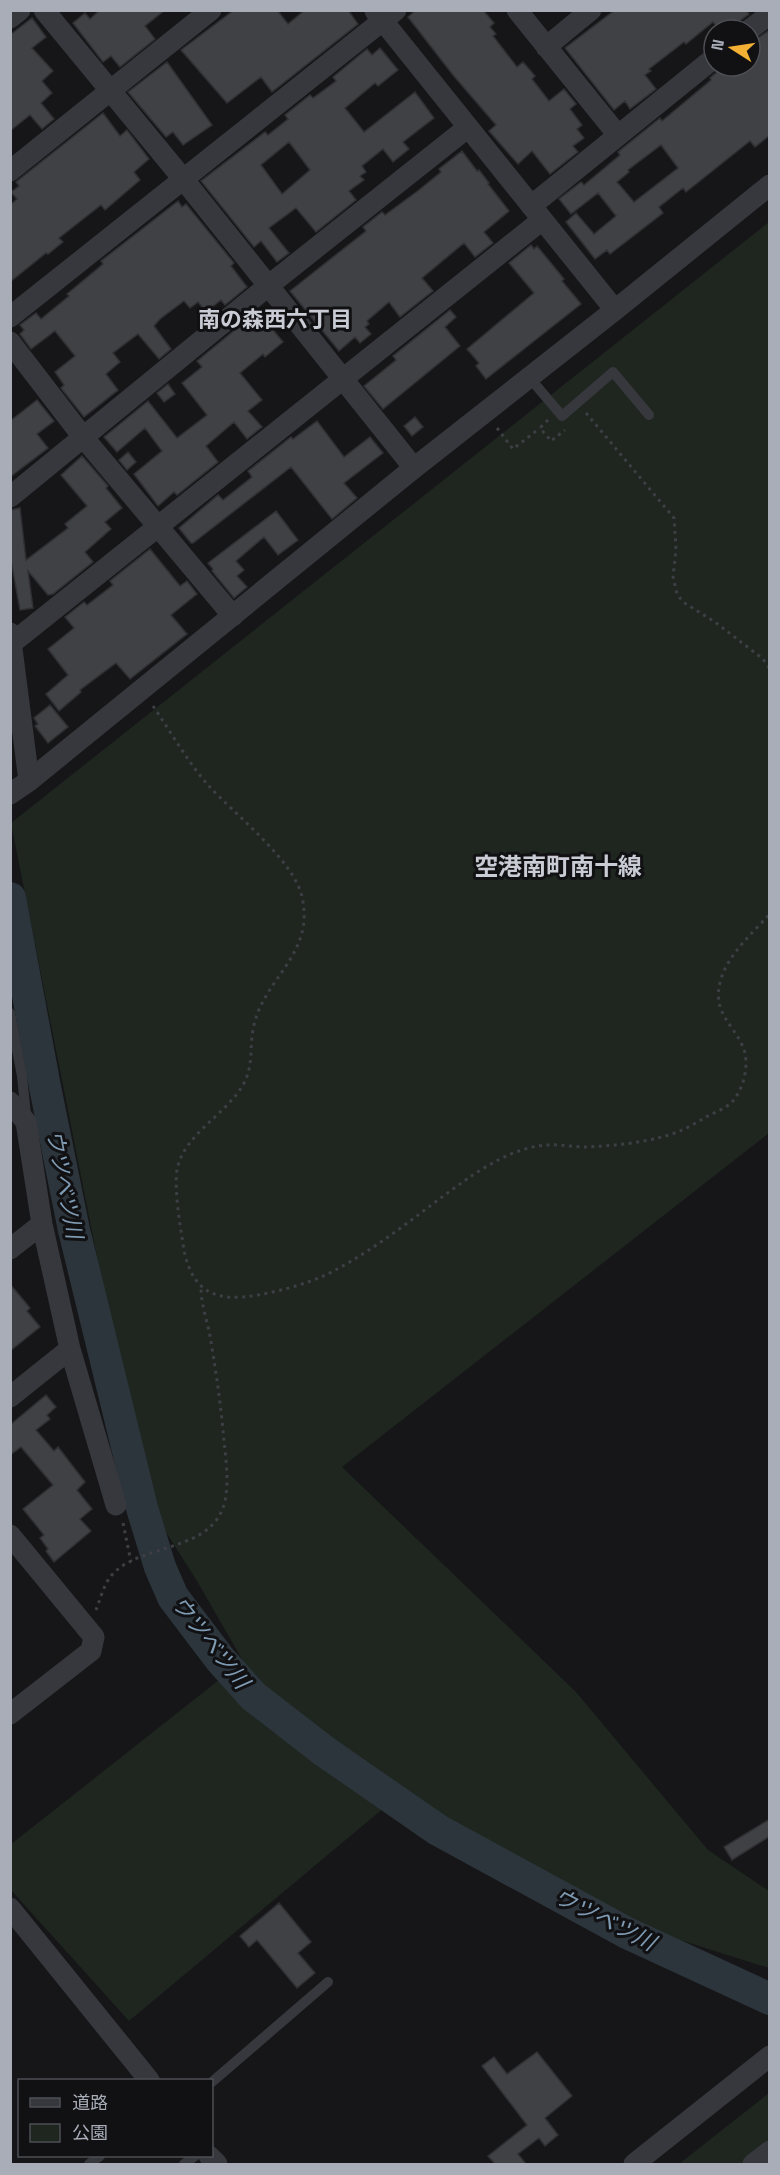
<svg xmlns="http://www.w3.org/2000/svg" width="780" height="2175" viewBox="0 0 780 2175" font-family="'Space Grotesk','Noto Sans JP',sans-serif">
<style>
.green{fill:#1e261f}
.lines{fill:none;stroke-linecap:round;stroke-linejoin:round}
.river{stroke:#2c353c;stroke-width:32}
.building{fill:#404145;stroke:#303034;stroke-width:1.5;fill-rule:evenodd}
.path{stroke:#3d3f44;stroke-width:3;stroke-dasharray:3 4.5;stroke-linecap:butt}
.lane{stroke:#37383d;stroke-width:10}
.street{stroke:#37383d;stroke-width:21}
.labels{text-anchor:middle;dominant-baseline:central;stroke-width:6;stroke-linejoin:round;paint-order:stroke}
.neighbourhood-label{font-size:22px;font-weight:bold;fill:#c9ccd4;stroke:#111113}
.water-label{font-size:22px;font-style:italic;fill:#7f9bb3;stroke:#111113}
.quarter-label{font-size:24px;font-weight:bold;fill:#c9ccd4;stroke:#111113}
</style>
<rect width="100%" height="100%" fill="#161618"/>
<!-- green -->
<path class="green" d="M769 222V1133L342 1467 576 1692 708 1850 769 1891V1968L648 1930 422 1808 403 1792 129 2021 11 1890 10 1845 243 1661 197 1581 145 1499 11 823Z
M769 2093V2146L768 2144 742 2164H679Z"/>
<g class="lines">
<!-- river -->
<path class="river" d="M10 898 45 1087 74 1230 142 1508 160 1567 173 1597 220 1659 253 1696 324 1751 438 1830 627 1933 770 1999"/>
</g>
<!-- building -->
<path class="building" d="M100 10H165L145 26 155 39 120 67 111 56 103 62 73 23 85 13 90 19Z
M234 10H277L288 24 305 10H348L358 24 272 92 261 77 227 103 181 50Z
M416 10H483L494 23 490 27 496 34 493 36 517 67 523 62 535 76 532 79 549 101 564 89 576 104 570 109 582 125 577 129 584 138 573 146 578 152 550 174 532 151 518 164 489 131 496 125 453 75 408 17Z
M615 10H746L749 14 741 20 736 30H720L713 22 686 44 684 42 649 69 651 71 645 75 656 89 630 109 625 101 614 110 565 48Z
M32 18 46 37 32 48 53 71 42 81 52 93 41 103 54 119 42 129 30 115 10 131V35Z
M770 30V135L755 147 750 141 686 192 683 188 659 207 663 213 610 254 607 250 595 259 566 222 576 213 594 234 616 216 598 193 571 214 559 199 581 182 584 185 620 155 618 152 660 118 662 121 711 80 710 78 724 66H750V43ZM661 145 678 168 634 202 617 182 629 172 628 170Z
M380 48 398 70 378 86 375 83 345 108 364 132 415 92 434 118 403 142 409 149 393 162 383 149 362 166 366 172 360 176 364 180 349 191 356 200 316 232 296 208 269 228 289 253 277 262 261 241 254 247 201 181 265 132 268 135 288 119 285 115 310 95 313 98 336 81 333 77 367 49 372 55ZM289 142 310 170 282 194 261 165Z
M167 62 212 125 183 145 173 132 166 137 128 92Z
M103 113 120 136 127 130 149 159 134 172 140 180 105 210 101 205 59 238 63 242 48 254 46 253 10 282V205L17 199 11 192 19 186 16 182Z
M462 151 477 171 479 170 489 183 488 184 509 211 484 232 493 243 475 257 464 243 422 278 433 291 400 317 389 302 367 321 369 324 365 327 371 334 360 343 355 337 339 351 290 291 366 231 363 227 382 212 385 215 419 190 441 172 439 169Z
M178 201 182 207 186 204 234 263 231 266 247 287 225 305 221 300 206 312 198 302 190 308 184 301 160 319 154 326 171 349 159 359 138 334 113 353 120 362 106 374 118 390 84 417 61 388 64 385 55 372 75 356 55 331 31 349 20 334 24 330 20 325 36 313 41 319 69 296 67 294 103 264 101 261Z
M531 245 534 249 537 246 564 279 562 281 581 304 486 379 476 366 479 363 467 349 534 293 509 263Z
M450 310 456 317 445 327 460 346 383 409 364 386 396 360 393 356Z
M247 320 254 329 265 320 283 342 265 357 263 354 240 373 262 400 248 411 262 427 247 439 234 422 206 446 218 462 177 495 174 492 158 506 134 474 162 451 145 428 117 452 104 437 148 401 177 438 207 415 182 383 202 367 197 361Z
M168 384 175 394 164 402 157 393Z
M37 400 54 421 37 434 48 448 10 477V421Z
M415 417 423 427 412 436 404 426Z
M317 421 344 457 370 437 383 453 344 483 357 498 332 519 291 467 193 543H191L179 528 218 495 223 500 252 477 248 471 291 437 293 439Z
M128 452 136 462 127 470 119 460Z
M82 456 108 486 106 488 122 508 105 522 111 529 85 552 93 562 53 594 48 595 28 571 33 608 20 610 10 555V510L20 508 26 560 68 528 65 524 87 506 61 475Z
M276 511 298 540 278 555 264 537 236 561 244 570 237 576 247 587 234 598 212 571 213 569 208 563Z
M150 549 180 586 187 581 197 594 171 615 187 634 130 679 116 663 80 690 81 692 59 711 46 694 68 675 48 649 74 628 65 617 84 602 87 605 113 585 110 581Z
M50 705 68 727 48 743 35 726 38 724 34 718Z
M10 1284 30 1308 27 1311 40 1327 10 1351Z
M46 1395 56 1407 47 1415 50 1419 36 1430 54 1451 58 1447 85 1482 77 1490 92 1509 80 1519 91 1531 54 1562 46 1551 48 1549 40 1538 44 1535 23 1509 53 1485 21 1447 10 1455V1425Z
M770 1819V1836L732 1860 724 1847Z
M279 1903 311 1942 298 1953 315 1973 297 1988 257 1940 249 1947 240 1936Z
M537 2052 572 2096 545 2118 558 2135 545 2146 539 2138 518 2154 526 2164H495L488 2156 527 2125 482 2066 494 2057 507 2074Z"/>
<g class="lines">
<!-- path -->
<path class="path" d="M586 413 674 518 676 549 673 577 677 594 683 602 715 622 763 659 770 669
M548 420 540 428 551 441 565 430
M497 428 513 449 540 428
M153 706C171 732 187 761 208 785 234 814 294 860 302 897 315 954 265 977 254 1025 249 1045 254 1064 244 1083 227 1115 184 1133 177 1170 174 1190 180 1224 183 1244 192 1303 227 1303 277 1291 298 1286 320 1279 339 1268 385 1243 424 1209 467 1179 490 1163 520 1146 548 1145 560 1144 573 1147 585 1147 614 1146 653 1142 680 1131 689 1127 698 1122 706 1117 714 1113 726 1108 732 1102 744 1089 750 1063 743 1047 732 1022 711 1012 721 979 728 955 753 932 770 914
M123 1523 131 1562
M96 1610C100 1600 104 1584 111 1576 139 1542 213 1554 225 1501 229 1481 226 1460 224 1441 221 1406 216 1371 210 1336 207 1320 201 1304 201 1287"/>
<!-- lane -->
<path class="lane" d="M529 377 562 416 613 372 649 415
M10 1013 22 1076 26 1115
M212 2082 328 1982
M89 2164 100 2156
M184 2164 195 2156"/>
<!-- street -->
<path class="street" d="M44 10 184 180 414 468
M517 10 617 134
M375 11 615 310
M10 18 20 10
M749 30 770 14
M546 47 591 10
M10 171 211 10
M531 206 714 58
M10 317 396 10
M10 342 83 437 233 616
M10 497 268 286 467 128
M10 633 29 781
M12 643 542 220
M10 794 29 781 414 468 615 310 770 185
M10 1102 26 1122 42 1224 70 1349 116 1505
M10 1249 42 1224
M10 1397 70 1349
M10 1535 94 1637 91 1651 10 1714
M10 1908 149 2080
M209 2156 217 2164
M634 2164 770 2056
M753 2164 770 2151"/>
</g>
<g class="labels">
<!-- neighbourhood labels -->
<g class="neighbourhood-label">
<text x="275" y="319">南の森西六丁目</text>
</g>
<!-- water labels -->
<g class="water-label">
<text transform="translate(65 1184) rotate(79)">ウツベツ川</text>
<text transform="translate(211 1642) rotate(52)">ウツベツ川</text>
<text transform="translate(605 1919) rotate(27)">ウツベツ川</text>
</g>
<!-- quarter labels -->
<g class="quarter-label">
<text x="558" y="866">空港南町南十線</text>
</g>
</g>
<!-- border -->
<rect width="780" height="2175" fill="none" stroke="#a8adb8" stroke-width="24"/>
<!-- legend -->
<rect x="18" y="2079" width="195" height="78" fill="#111113" stroke="#4d4f55" stroke-width="1.5"/>
<rect x="30" y="2098" width="30" height="9" fill="#37383d" stroke="#4d4f55" stroke-width="1.5"/>
<text x="72" y="2109" font-size="18" fill="#a8adb8">道路</text>
<rect x="30" y="2124" width="30" height="18" fill="#1e261f" stroke="#4d4f55" stroke-width="1.5"/>
<text x="72" y="2139" font-size="18" fill="#a8adb8">公園</text>
<!-- north arrow -->
<g transform="translate(732 48) rotate(282)"><circle r="28" fill="#111113" stroke="#4d4f55" stroke-width="1.5"/>
<path d="M0-4.5L10 22L0 15L-10 22Z" fill="#f2b134"/>
<text y="-9" font-size="16" font-weight="bold" text-anchor="middle" fill="#a8adb8">N</text>
</g>
</svg>
